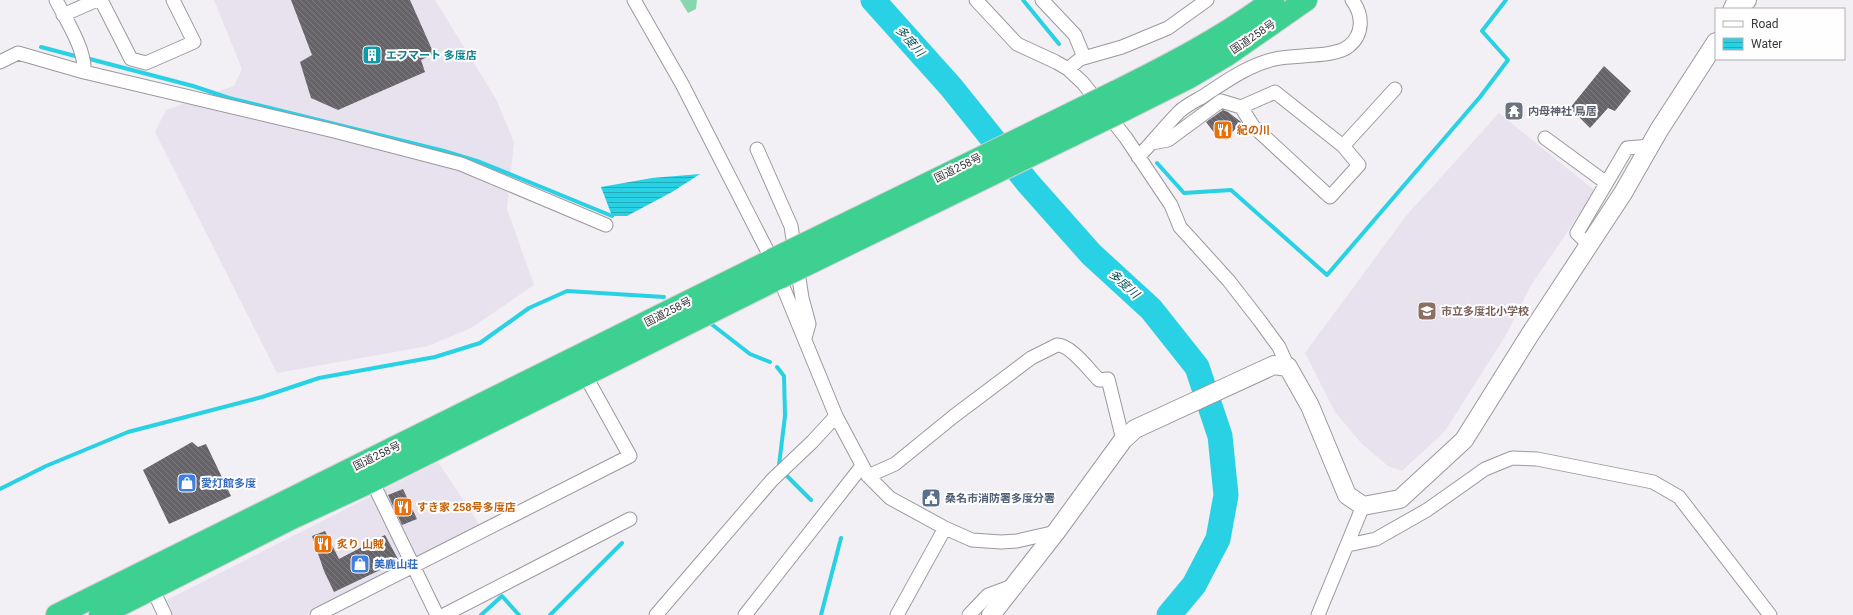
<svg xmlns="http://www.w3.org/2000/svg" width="1853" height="615" viewBox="0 0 1853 615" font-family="Roboto,'Noto Sans JP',sans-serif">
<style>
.built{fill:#e8e2ee}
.park{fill:url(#park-tufts)}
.water{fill:url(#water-rules)}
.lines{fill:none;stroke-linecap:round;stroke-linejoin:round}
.stream{stroke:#29d1e4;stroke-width:4}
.river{stroke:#29d1e4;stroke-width:25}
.building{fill:url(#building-back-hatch)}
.street-casing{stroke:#9b989e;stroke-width:15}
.secondary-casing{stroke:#9b989e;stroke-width:20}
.highway-casing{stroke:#cfcfd0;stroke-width:24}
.street{stroke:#fff;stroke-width:13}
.secondary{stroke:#fff;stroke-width:18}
.highway{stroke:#3ed090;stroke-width:22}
.highway-bridge-casing{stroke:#cfcfd0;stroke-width:24;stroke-linecap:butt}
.highway-bridge{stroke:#3ed090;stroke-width:22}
.labels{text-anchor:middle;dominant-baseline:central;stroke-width:4;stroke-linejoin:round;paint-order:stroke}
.street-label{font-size:11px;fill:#39383a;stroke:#fefeff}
.culture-label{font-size:11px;font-weight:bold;fill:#0d838f;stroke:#fefeff;text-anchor:start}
.worship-label{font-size:11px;font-weight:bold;fill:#5b616d;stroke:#fefeff;text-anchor:start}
.food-label{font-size:11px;font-weight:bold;fill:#c56008;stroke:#fefeff;text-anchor:start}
.education-label{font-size:11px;font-weight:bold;fill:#785e54;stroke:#fefeff;text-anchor:start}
.shop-label{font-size:11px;font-weight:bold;fill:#366cbe;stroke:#fefeff;text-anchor:start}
.service-label{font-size:11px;font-weight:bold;fill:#4e5e75;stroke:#fefeff;text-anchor:start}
.water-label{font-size:12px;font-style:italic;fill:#094f56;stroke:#fefeff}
</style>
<defs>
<pattern id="park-tufts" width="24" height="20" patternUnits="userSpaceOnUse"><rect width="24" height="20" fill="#87d7ac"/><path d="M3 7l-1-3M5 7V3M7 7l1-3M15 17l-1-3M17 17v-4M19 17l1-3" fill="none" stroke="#75b995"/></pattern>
<pattern id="water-rules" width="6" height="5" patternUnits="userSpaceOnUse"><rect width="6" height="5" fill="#29d1e4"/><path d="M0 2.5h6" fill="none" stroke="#24abba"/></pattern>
<pattern id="building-back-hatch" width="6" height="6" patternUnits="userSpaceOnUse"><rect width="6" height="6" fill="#676469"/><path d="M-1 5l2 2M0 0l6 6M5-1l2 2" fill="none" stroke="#7e7c80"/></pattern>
</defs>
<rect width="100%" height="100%" fill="#f2eff5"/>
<!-- built -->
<path class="built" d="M214 0H435L496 99 514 142 507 209 534 285 471 328 428 346 277 373 155 132 166 110 234 86 242 69Z
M1499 113 1595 191 1530 287 1506 335 1445 431 1402 471 1388 466 1362 444 1335 412 1305 353 1406 216Z
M438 462 479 524 306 615H174L167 600Z"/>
<!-- park -->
<path class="park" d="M680 0H697L696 9 688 13Z"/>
<!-- water -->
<path class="water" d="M700 174 672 192 627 216H612L601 187 652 178Z"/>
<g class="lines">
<!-- stream -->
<path class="stream" d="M1023 0 1059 44
M41 47 79 57
M86 58 193 86 229 98 444 151 480 162 612 216
M1157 163 1184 193 1231 190 1327 275 1480 97 1508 60 1482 31 1506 0
M710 323 750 354 770 362
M777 367 784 376 785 416 779 465
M786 475 811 500
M0 489 46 466 128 432 262 397 319 378 435 357 480 343 529 308 567 291 664 297
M481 615 502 596 519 615
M550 615 622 543
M821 615 841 538"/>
<!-- river -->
<path class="river" d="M873 0 951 87 1028 183 1091 254 1151 309 1197 367 1220 436 1226 495 1218 539 1194 585 1169 615"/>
</g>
<!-- building -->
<path class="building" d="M291 0H410L434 54 421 60 425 72 338 110 311 98 300 62 312 55Z
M1604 66 1631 91 1615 111 1608 108 1590 128 1570 108Z
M1223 110 1228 112 1241 122 1226 140 1222 137 1219 139 1206 122Z
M192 442 198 447 206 444 231 496 169 524 143 470Z
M403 489 417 519 402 525 388 495Z
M325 531 339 559 385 535 399 561 334 592 324 571 312 536Z"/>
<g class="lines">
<!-- street casing -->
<g class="street-casing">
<path id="street" d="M56 0C66 20 86 50 84 72
M101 0 131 59 146 63 194 42 173 0
M634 0 682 84 772 260 836 416 868 476 890 498 945 528 972 540 1001 542 1017 541 1056 532
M976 0 1017 44 1056 62 1068 69 1083 83 1126 138 1171 205 1180 227 1229 281 1260 321 1279 347 1288 367
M1042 0 1075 35 1084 57
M1730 9 1734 0
M63 15 97 0
M0 62 18 53 84 72 334 131 461 164 606 225
M1068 69 1080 59 1122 47 1168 28 1207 0
M1545 138 1605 182
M1152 143 1168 140 1221 101 1241 107 1275 92 1343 146 1359 165 1330 197 1253 126 1241 107
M1343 146 1395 89
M757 149 791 226 802 298 809 324 805 338
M1138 157C1153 142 1165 126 1179 112 1185 106 1195 101 1202 97 1225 82 1248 65 1275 59 1295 54 1335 58 1349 46 1364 34 1363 14 1352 0
M1589 245 1577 233 1627 148 1650 146
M868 476 895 464 954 416 1031 358 1057 345C1070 344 1090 371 1099 380L1108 379 1123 440
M372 481 437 615
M1348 545 1376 539 1427 510 1485 469 1512 458 1537 459 1653 482 1679 497 1770 615
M149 582 165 615
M317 615 630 456 585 375
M444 615 630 519
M656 615 772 480 812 442 836 416
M745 615 862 466
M897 615 945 528
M969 615 988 595 1015 585
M1318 615 1363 506"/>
</g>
<!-- secondary casing -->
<g class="secondary-casing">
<path id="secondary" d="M1739 9 1747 0
M991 615 1056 532 1123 440 1135 429 1274 365 1288 367 1310 406 1347 495 1363 506 1400 499 1464 440 1529 336 1623 193 1659 130 1716 42"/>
</g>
<!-- highway casing -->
<g class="highway-casing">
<path id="highway" d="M1115 92C1169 65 1224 37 1273 0
M1128 108 1188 78 1227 55 1306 0
M57 615 772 260
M100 615 292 518 372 481 779 278"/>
</g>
<!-- street -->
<use href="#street" class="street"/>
<!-- secondary -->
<use href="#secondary" class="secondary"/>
<!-- highway -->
<use href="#highway" class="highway"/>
<!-- highway-bridge casing -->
<g class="highway-bridge-casing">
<path id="highway-bridge" d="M772 260 1115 92
M779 278 1128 108"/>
</g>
<!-- highway-bridge -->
<use href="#highway-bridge" class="highway-bridge"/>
</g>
<!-- icons -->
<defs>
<g id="building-square" transform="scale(1)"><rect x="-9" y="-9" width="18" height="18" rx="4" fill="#0f9aa8" stroke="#fefeff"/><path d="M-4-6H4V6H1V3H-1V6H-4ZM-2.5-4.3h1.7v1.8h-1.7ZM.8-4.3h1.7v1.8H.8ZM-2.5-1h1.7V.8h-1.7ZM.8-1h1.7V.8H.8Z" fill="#fff"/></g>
<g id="temple-square" transform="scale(1)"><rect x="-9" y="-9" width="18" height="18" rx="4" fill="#6b7280" stroke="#fefeff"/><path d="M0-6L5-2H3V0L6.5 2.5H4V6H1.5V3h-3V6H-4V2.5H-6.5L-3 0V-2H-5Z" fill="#fff"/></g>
<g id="restaurant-square" transform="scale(1)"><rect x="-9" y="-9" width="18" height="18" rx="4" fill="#e8710a" stroke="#fefeff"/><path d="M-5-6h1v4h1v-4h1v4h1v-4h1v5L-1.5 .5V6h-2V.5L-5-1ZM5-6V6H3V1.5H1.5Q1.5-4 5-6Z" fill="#fff"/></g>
<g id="school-square" transform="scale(1)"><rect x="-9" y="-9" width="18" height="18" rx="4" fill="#8d6e63" stroke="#fefeff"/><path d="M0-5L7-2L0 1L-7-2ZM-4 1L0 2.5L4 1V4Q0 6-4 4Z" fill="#fff"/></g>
<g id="shop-square" transform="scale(1)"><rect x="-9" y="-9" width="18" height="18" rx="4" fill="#3f7fe0" stroke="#fefeff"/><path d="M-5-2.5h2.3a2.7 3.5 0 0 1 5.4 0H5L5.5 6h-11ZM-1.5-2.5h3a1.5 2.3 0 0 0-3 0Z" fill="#fff"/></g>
<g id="civic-square" transform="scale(1)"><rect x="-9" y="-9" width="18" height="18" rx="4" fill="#5c6f8a" stroke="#fefeff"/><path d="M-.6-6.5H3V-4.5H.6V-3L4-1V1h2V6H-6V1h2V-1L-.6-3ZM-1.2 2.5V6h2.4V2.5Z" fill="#fff"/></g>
</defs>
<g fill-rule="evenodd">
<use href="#building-square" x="372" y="55"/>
<use href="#temple-square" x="1514" y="111"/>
<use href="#restaurant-square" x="1223" y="130"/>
<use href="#school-square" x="1427" y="311"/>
<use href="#shop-square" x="187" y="483"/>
<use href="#civic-square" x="931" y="498"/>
<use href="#restaurant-square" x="403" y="507"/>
<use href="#restaurant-square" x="323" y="544"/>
<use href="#shop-square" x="360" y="564"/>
</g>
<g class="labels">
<!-- street labels -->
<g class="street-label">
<text transform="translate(1253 37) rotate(-34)">国道258号</text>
<text transform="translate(958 168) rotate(-26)">国道258号</text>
<text transform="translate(668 312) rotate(-27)">国道258号</text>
<text transform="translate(377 456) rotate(-26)">国道258号</text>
</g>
<!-- culture labels -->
<g class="culture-label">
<text x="386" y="55">エフマート 多度店</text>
</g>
<!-- worship labels -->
<g class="worship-label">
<text x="1528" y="111">内母神社 鳥居</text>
</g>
<!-- food labels -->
<g class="food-label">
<text x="1237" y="130">紀の川</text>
<text x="417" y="507">すき家 258号多度店</text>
<text x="337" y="544">炙り 山賊</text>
</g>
<!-- education labels -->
<g class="education-label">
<text x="1441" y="311">市立多度北小学校</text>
</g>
<!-- shop labels -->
<g class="shop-label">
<text x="201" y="483">愛灯館多度</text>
<text x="374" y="564">美鹿山荘</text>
</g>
<!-- service labels -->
<g class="service-label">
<text x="945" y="498">桑名市消防署多度分署</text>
</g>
<!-- water labels -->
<g class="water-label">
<text transform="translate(910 41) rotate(48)">多度川</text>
<text transform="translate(1124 284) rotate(42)">多度川</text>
</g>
</g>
<!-- legend -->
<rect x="1715" y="8" width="130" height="52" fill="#fefeff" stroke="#afafb0"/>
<rect x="1723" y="21" width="20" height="6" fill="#ffffff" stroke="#afafb0"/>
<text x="1751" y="28" font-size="12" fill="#39383a">Road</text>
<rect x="1723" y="38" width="20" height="12" fill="url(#water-rules)" stroke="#afafb0"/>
<text x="1751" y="48" font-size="12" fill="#39383a">Water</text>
</svg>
